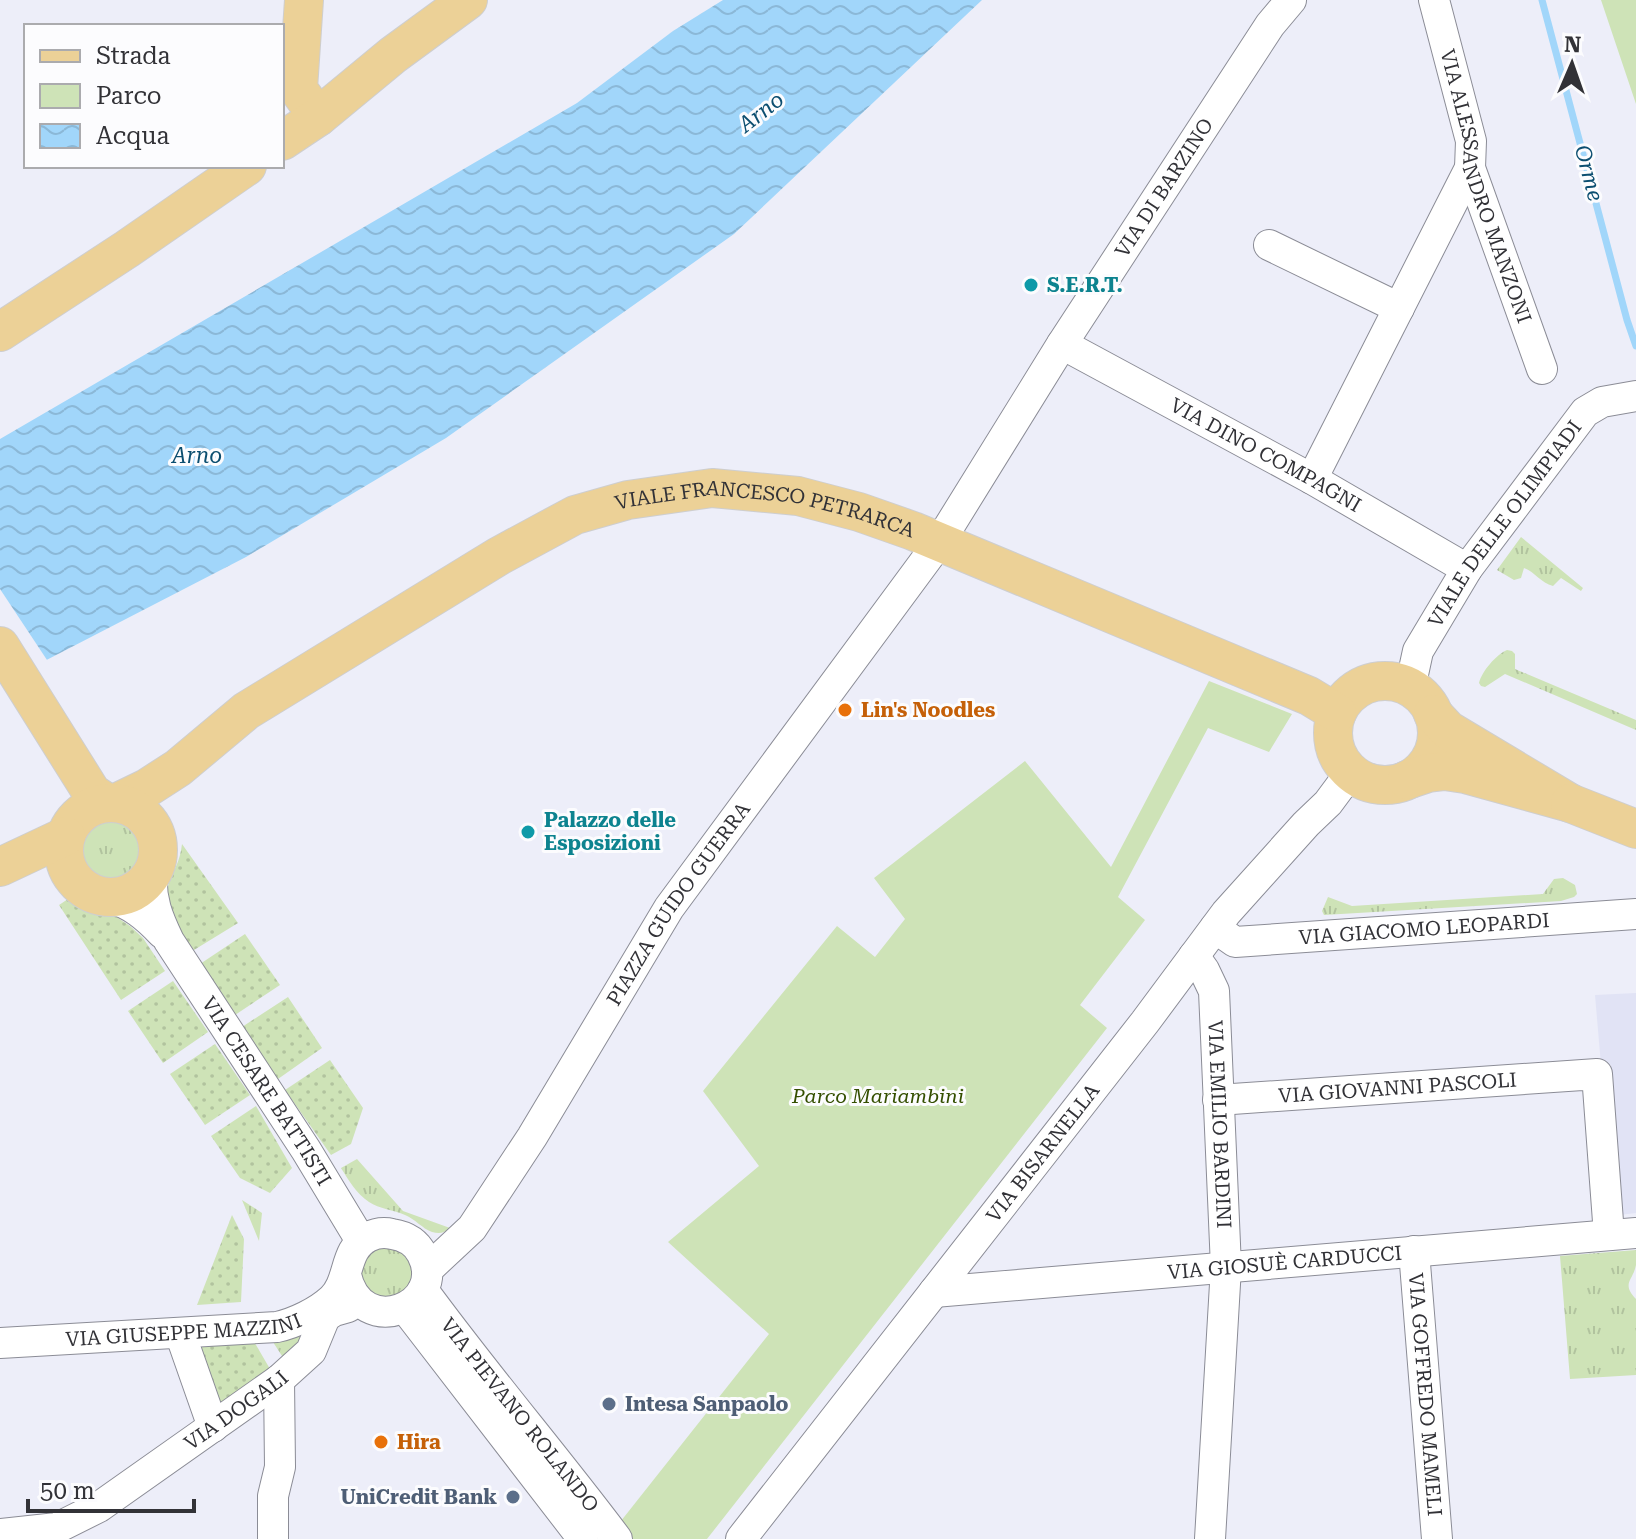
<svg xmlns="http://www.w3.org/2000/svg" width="1636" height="1539" viewBox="0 0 1636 1539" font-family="'Roboto Serif',serif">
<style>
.built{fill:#e1e3f5}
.grass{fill:url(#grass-tufts)}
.park{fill:#cee3b7}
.garden{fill:url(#garden-dots)}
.water{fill:url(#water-waves)}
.pier{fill:#edeef9}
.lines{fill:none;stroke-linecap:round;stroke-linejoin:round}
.stream{stroke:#a1d6fa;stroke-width:7}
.minor-casing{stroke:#8b8c96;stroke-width:32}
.major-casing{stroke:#cececf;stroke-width:40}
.minor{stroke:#fff;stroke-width:30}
.major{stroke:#ecd197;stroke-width:38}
.culture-dot{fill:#0f9aa8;stroke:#fcfcfe;stroke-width:3}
.food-dot{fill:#e8710a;stroke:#fcfcfe;stroke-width:3}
.service-dot{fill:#5c6f8a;stroke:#fcfcfe;stroke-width:3}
.labels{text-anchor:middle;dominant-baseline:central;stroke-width:6;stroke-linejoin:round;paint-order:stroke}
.street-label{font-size:20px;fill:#323237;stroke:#fcfcfe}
.culture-label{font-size:20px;font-weight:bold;fill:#0d838f;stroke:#fcfcfe;text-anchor:start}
.food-label{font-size:20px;font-weight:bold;fill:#c56008;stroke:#fcfcfe;text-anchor:start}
.park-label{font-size:20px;font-style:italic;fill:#344f00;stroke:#fcfcfe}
.service-label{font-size:20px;font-weight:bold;fill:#4e5e75;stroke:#fcfcfe;text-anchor:start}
.water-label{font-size:22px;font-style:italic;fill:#0b4e70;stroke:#fcfcfe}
</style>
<defs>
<pattern id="grass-tufts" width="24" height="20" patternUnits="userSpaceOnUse" patternTransform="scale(2)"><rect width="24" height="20" fill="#cee3b7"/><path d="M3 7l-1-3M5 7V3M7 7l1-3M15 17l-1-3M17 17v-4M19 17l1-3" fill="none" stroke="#b1c39e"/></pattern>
<pattern id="garden-dots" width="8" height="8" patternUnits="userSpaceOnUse" patternTransform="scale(2)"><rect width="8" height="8" fill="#cee3b7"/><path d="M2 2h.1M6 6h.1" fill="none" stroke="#b1c39e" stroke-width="1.8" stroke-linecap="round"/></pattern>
<pattern id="water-waves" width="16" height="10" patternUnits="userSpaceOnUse" patternTransform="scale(2)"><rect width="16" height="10" fill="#a1d6fa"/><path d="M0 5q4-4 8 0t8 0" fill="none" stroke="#8bb8d7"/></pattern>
</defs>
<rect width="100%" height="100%" fill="#edeef9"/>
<!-- built -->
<path class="built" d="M1636 993V1213L1619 1215 1611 1065H1601L1595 995Z"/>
<!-- grass -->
<path class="grass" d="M1521 537 1583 588 1581 591 1561 578 1553 586C1541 583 1535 572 1524 568L1521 578 1514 580 1497 570Z
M1507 650 1512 651 1515 654V669L1636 720V730L1505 674 1485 687 1481 686 1479 683C1482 671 1496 655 1507 650Z
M78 847a34 34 0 1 1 68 0a34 34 0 1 1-68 0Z
M1563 878 1575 885 1577 894 1574 897 1561 901 1324 915 1322 911 1328 897 1352 906 1543 894 1554 879Z
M357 1159 403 1211 450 1228C444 1233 440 1234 432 1232 423 1229 415 1219 405 1215 394 1210 379 1209 369 1202 356 1193 349 1181 341 1168Z
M242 1200 262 1213 259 1241Z
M375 1244 404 1247 416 1281 387 1303 360 1288V1257Z
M1636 1250C1636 1255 1636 1260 1636 1265 1633 1281 1621 1283 1636 1299V1375L1570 1379 1560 1256Z
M307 1324 298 1349 284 1359 271 1339Z"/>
<!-- park -->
<path class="park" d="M1601 0H1636V104Z
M1209 681 1292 714 1269 752 1208 728 1118 897 1145 920 1080 1005 1107 1028 707 1539H627L617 1526 769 1334 668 1242 759 1166 703 1091 837 926 875 957 905 919 874 878 1025 761 1111 867Z"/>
<!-- garden -->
<path class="garden" d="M182 844 238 923 194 950C181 932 162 911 168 886 173 870 180 863 182 844Z
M68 899 85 910 115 916 130 926 143 938 165 971 121 1000 59 905Z
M245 934 280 985 235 1015 200 964Z
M173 981 208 1032 163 1063 128 1011Z
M288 997 322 1048 278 1079 242 1027Z
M215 1044 250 1095 205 1125 170 1074Z
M330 1060 363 1108 351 1144 331 1155 285 1090Z
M256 1106 292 1168 270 1193 240 1178 211 1136Z
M232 1215 244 1239 241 1302 197 1305Z
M252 1338 270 1369 218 1408 193 1345Z"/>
<!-- water -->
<path class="water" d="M723 0H982L734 234 446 438 246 557 0 684V439L577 103 673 31Z"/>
<!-- pier -->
<path class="pier" d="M0 589 49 663 0 688Z"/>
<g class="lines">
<!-- stream -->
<path class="stream" d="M1542 0 1627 320 1636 346"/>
<!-- minor casing -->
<g class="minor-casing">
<g id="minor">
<path id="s1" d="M1434 0 1471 141 1470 168 1542 369"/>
<path d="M1269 245 1399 308"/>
<path id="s2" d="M1062 344 1312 479 1467 569"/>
<path d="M1312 479 1470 168"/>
<path id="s3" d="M1410 688 1418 651 1467 569 1585 412 1602 402 1636 396"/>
<path id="s4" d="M152 873C150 899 158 918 169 941L306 1150 361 1241"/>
<path d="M109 897C131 904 146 916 162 933"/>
<path id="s5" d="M1215 928 1235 942 1636 914"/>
<path id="s6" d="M1194 956 1204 970 1214 991 1226 1267 1210 1539"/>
<path id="s7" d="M1218 1100 1597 1074 1609 1235"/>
<path id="s8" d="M1414 1251 1437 1539"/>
<path id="s9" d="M427 1270 472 1228 532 1137 669 908 940 541 1062 344 1270 25 1291 0"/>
<path id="s10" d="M423 1290C485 1375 554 1455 617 1539"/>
<path id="s11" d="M934 1292 1636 1233"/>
<path d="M405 1308 583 1539"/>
<path d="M180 1333 213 1427"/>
<path id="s12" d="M0 1343 277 1327C295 1323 318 1312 332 1299 351 1281 343 1250 368 1237 376 1233 384 1232 392 1234 405 1236 416 1242 422 1254 449 1306 361 1342 346 1275"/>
<path id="s13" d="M0 1534 57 1528 99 1507 279 1380 311 1351 325 1317 334 1311 348 1307"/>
<path d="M273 1539V1496L280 1467 279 1380"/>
<path id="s14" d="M741 1539 1145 1022 1226 913 1306 824 1328 803 1351 772"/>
</g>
</g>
<!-- major casing -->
<g class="major-casing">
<g id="major">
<path d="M304 0 298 89 318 117"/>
<path d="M282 141 318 117 393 55 468 0"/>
<path d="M0 332 127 249 247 166"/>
<path d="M0 646 92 793 107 803"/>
<circle cx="1385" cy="733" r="52"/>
<path d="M1407 780 1428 773 1445 771 1465 774 1570 803 1448 730 1433 714"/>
<path id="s15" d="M116 803 147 788 178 768 246 711 499 556 575 515 628 500 712 488 798 496 859 512 913 531 1309 696 1337 713"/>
<path d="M1570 803 1636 829"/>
<circle cx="111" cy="850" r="47"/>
<path d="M0 867 66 836"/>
</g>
</g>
<!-- minor -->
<use href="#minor" class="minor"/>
<!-- major -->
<use href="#major" class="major"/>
</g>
<!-- markers -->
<g class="culture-dot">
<circle cx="1031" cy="285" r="8"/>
<circle cx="528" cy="832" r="8"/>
</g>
<g class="food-dot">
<circle cx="845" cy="710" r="8"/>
<circle cx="381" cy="1442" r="8"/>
</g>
<g class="service-dot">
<circle cx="609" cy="1404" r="8"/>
<circle cx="513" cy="1497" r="8"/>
</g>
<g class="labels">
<!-- street labels -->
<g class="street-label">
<text stroke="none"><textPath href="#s1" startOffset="194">VIA ALESSANDRO MANZONI</textPath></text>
<text stroke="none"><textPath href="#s9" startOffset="1312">VIA DI BARZINO</textPath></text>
<text stroke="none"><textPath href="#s2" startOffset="232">VIA DINO COMPAGNI</textPath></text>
<text stroke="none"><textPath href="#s15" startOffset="738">VIALE FRANCESCO PETRARCA</textPath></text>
<text stroke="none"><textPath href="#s3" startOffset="192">VIALE DELLE OLIMPIADI</textPath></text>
<text stroke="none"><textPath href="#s9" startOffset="446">PIAZZA GUIDO GUERRA</textPath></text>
<text stroke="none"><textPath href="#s5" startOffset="214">VIA GIACOMO LEOPARDI</textPath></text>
<text stroke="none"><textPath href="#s7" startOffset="180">VIA GIOVANNI PASCOLI</textPath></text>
<text stroke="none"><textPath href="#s4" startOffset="250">VIA CESARE BATTISTI</textPath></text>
<text stroke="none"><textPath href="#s6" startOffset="174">VIA EMILIO BARDINI</textPath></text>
<text stroke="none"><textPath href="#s14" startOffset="490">VIA BISARNELLA</textPath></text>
<text stroke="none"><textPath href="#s11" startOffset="352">VIA GIOSUÈ CARDUCCI</textPath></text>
<text stroke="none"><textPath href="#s12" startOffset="184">VIA GIUSEPPE MAZZINI</textPath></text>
<text stroke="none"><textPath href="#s8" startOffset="144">VIA GOFFREDO MAMELI</textPath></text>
<text stroke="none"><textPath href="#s13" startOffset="272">VIA DOGALI</textPath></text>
<text stroke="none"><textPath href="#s10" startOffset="158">VIA PIEVANO ROLANDO</textPath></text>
</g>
<!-- culture labels -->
<g class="culture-label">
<text x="1047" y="285">S.E.R.T.</text>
<text x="544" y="820">Palazzo delle<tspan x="544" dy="23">Esposizioni</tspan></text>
</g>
<!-- food labels -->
<g class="food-label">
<text x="861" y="710">Lin's Noodles</text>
<text x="397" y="1442">Hira</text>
</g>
<!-- park labels -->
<g class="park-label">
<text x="878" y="1096">Parco Mariambini</text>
</g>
<!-- service labels -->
<g class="service-label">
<text x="625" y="1404">Intesa Sanpaolo</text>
<text x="497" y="1497" text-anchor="end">UniCredit Bank</text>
</g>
<!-- water labels -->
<g class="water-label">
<text transform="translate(761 112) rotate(-38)">Arno</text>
<text transform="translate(1589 173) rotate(75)">Orme</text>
<text x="197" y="455">Arno</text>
</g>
</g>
<!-- legend -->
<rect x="24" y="24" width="260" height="144" fill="#fcfcfe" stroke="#ababae" stroke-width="2"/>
<rect x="40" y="50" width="40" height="12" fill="#ecd197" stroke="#ababae" stroke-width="2"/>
<text x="96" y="64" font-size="24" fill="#323237">Strada</text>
<rect x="40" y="84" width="40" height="24" fill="#cee3b7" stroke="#ababae" stroke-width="2"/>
<text x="96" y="104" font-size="24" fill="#323237">Parco</text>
<rect x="40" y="124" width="40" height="24" fill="url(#water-waves)" stroke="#ababae" stroke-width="2"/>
<text x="96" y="144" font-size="24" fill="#323237">Acqua</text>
<!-- north arrow -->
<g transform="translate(1572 64) rotate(2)" stroke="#fcfcfe" stroke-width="6" paint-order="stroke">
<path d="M0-6L14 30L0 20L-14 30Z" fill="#323237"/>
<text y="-12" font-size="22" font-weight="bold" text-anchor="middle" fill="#323237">N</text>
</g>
<!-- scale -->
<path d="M28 1499v12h166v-12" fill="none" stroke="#323237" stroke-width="4"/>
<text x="40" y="1499" font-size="24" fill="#323237" stroke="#fcfcfe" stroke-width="6" paint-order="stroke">50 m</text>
</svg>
